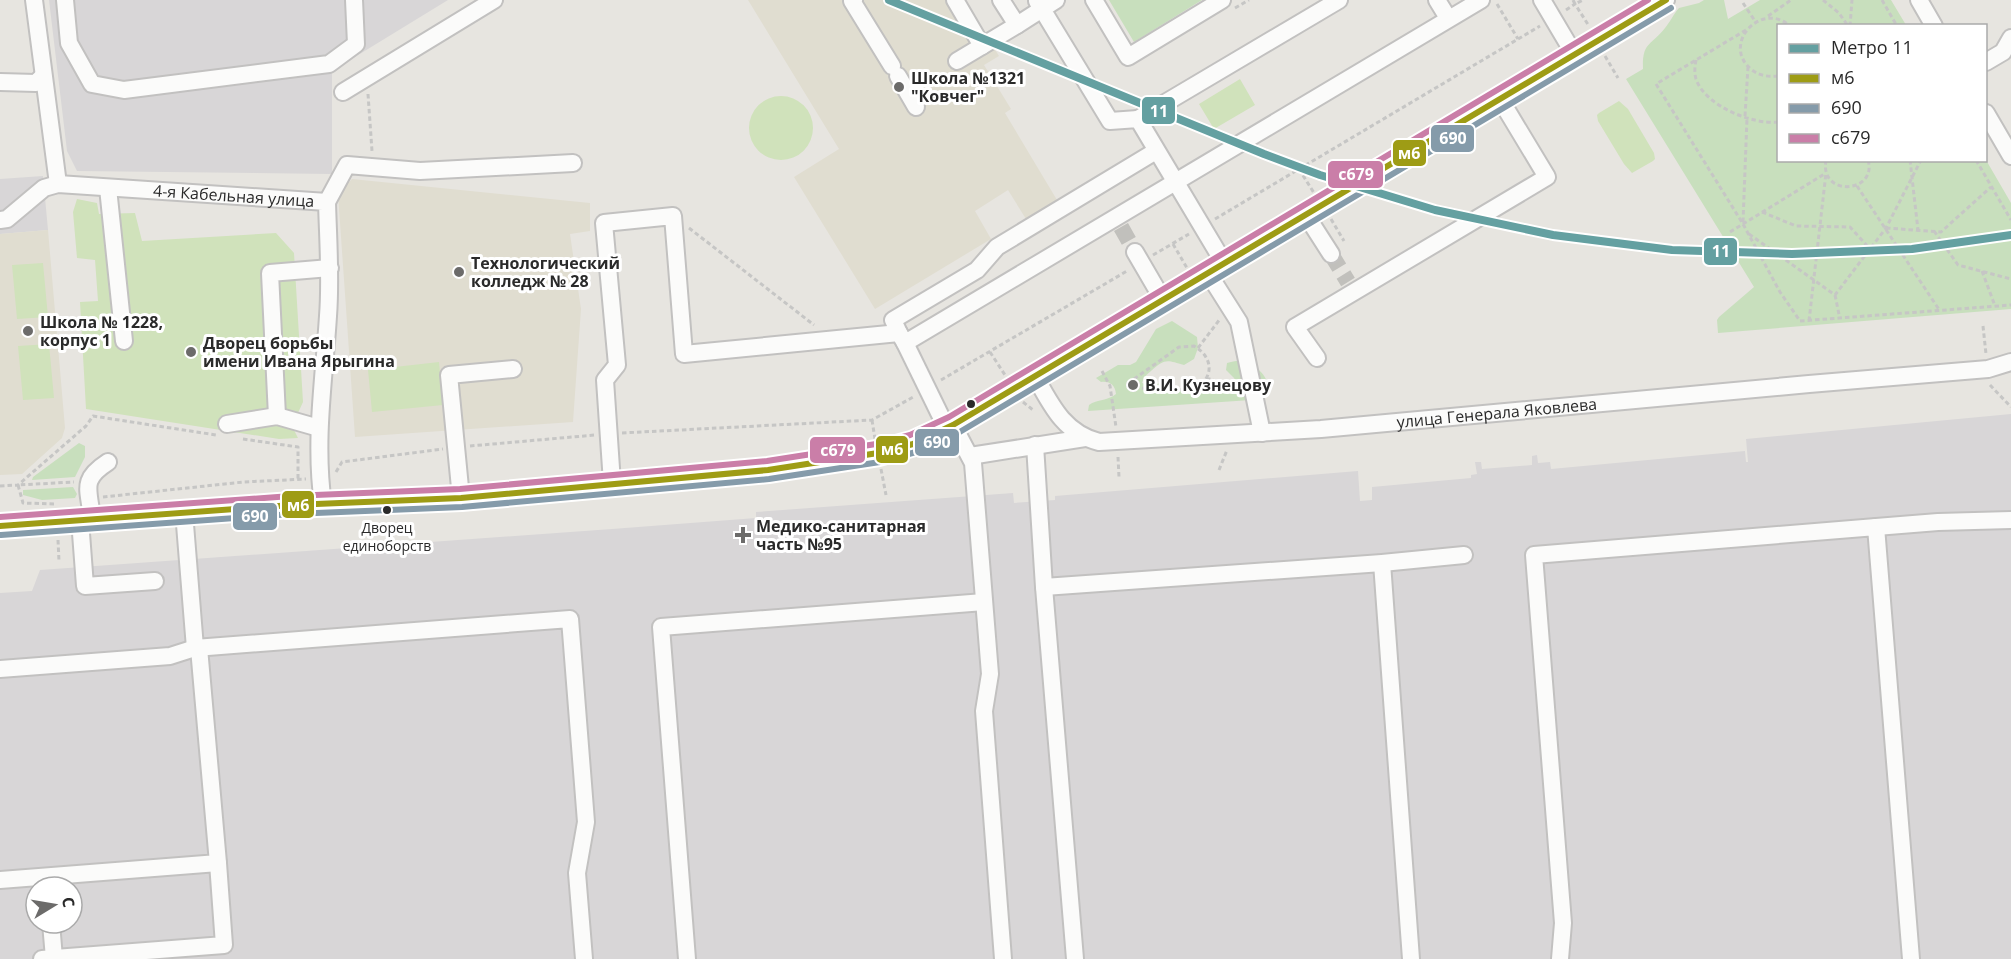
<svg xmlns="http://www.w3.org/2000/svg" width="2011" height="959" viewBox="0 0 2011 959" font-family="'Open Sans',sans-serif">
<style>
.industrial{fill:#d8d6d7;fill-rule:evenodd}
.education{fill:#e0ddd0}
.green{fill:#c8dfbd}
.pitch{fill:#d0e2bb}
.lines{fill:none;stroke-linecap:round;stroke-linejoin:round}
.minor-tunnel{stroke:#c1c0bc;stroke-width:16;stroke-dasharray:16 8;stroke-linecap:butt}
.minor-casing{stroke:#c2c1c0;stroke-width:20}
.path{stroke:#c6c6c5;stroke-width:3;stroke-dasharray:4.5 3;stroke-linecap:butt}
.minor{stroke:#fbfbfa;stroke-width:16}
.bus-1-casing{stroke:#fff;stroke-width:10}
.bus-2-casing{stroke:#fff;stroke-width:10}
.bus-3-casing{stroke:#fff;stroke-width:10}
.bus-1{stroke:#9e9c15;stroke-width:6}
.bus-2{stroke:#859baa;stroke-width:6}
.bus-3{stroke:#ca7ea8;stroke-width:6}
.metro-1-casing{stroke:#fff;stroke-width:12}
.metro-1{stroke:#64a0a1;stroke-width:8}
.poi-dot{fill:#6c6b6a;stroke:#fff;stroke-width:2}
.bus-dot{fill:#2a2a2a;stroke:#fff;stroke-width:2}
.labels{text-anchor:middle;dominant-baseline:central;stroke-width:6;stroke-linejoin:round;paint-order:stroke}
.bus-label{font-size:14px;fill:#2a2a2a;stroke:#fff}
.poi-label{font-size:16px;font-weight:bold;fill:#2a2a2a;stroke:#fff;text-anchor:start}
.street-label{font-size:16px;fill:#2a2a2a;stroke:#fff}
.line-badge{stroke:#fff;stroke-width:2}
.badge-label{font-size:16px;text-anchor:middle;font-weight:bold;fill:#fff}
</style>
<rect width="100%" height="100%" fill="#e7e5e0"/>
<!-- industrial -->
<path class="industrial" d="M49 0H448L332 71V174L77 171 67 151Z
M43 176 48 230 0 234V179Z
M2011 414V959H0V593L32 591 40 570 612 529 756 518V512L1013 493 1014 503 1055 500V496L1358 471 1360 501 1372 500V487L1471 478V475L1477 474 1475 462H1481L1482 469 1532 465V456L1537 455 1538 463 1550 462 1551 469 1745 451 1746 462H1748L1746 439ZM36 887H72V923H36Z"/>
<!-- education -->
<path class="education" d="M748 0H965L999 56 984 65 1011 109 1005 113 1057 200 1026 219 1008 190 975 211 991 239 875 309 794 177 839 149Z
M352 179 590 203V231L570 234 581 309 573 422 355 437 338 194Z
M48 230 65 428 62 438 22 474 0 475V234Z"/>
<!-- green -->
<path class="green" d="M1109 0H1202L1134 42Z
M1704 0H1724L1728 19 1760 0H1891L1906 25 1778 26V160H1986L2011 203V309L1718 333 1717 320 1719 317 1754 287 1626 79 1643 69C1642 42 1651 46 1665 28 1670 22 1673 15 1679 8L1699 3Z
M1172 321 1197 337 1198 348 1194 359 1184 365C1167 360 1165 358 1151 371 1146 375 1144 377 1142 383L1149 385 1161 383 1172 386 1188 394 1234 389 1237 383 1234 378 1226 370 1227 363C1232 362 1237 360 1242 361 1259 364 1279 387 1262 401L1251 400 1088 411 1089 405C1097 399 1108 401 1116 394 1115 385 1110 381 1101 382L1096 378 1118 365H1130L1136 362 1156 329Z
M79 443 85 446V457L75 477 32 480 33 477Z
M73 487 77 494 75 498 42 500 23 495V490Z"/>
<!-- pitch -->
<path class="pitch" d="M1240 79 1255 105 1214 129 1199 104Z
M749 128a32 32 0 1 1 64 0a32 32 0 1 1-64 0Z
M1619 101 1628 109 1654 153 1655 159 1653 161 1632 173 1624 164 1598 121 1597 115 1599 113Z
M77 199 97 203 99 214 135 213 142 241 276 233 294 253 303 402 292 426 298 438 279 439 86 409 80 302 98 301 95 260 77 258 73 212Z
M43 263 48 317 17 319 12 265Z
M49 344 54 398 23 400 18 346Z
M439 362 443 405 372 412 368 370Z"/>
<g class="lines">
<!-- minor-tunnel -->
<path class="minor-tunnel" d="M1121 227 1135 252
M1331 254 1348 282"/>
<!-- minor casing -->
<g class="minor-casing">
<g id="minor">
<path d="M34 0 58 184"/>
<path d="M65 0 69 43 92 84 124 90 329 64 356 44 354 0"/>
<path d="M854 0 852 1 892 66"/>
<path d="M955 0 982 46"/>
<path d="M1001 0 1017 25 1042 9 1037 1"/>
<path d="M1056 0 1042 9 1110 121 1138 119 1224 263"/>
<path d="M1094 0 1128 57 1222 0"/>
<path d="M1437 0 1448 18"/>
<path d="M1542 0 1574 54"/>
<path d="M1919 0 1934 26"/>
<path d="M957 61 1017 25"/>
<path d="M1986 62 2003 52 2011 38"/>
<path d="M898 76 916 107"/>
<path d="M0 82 36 83 43 76"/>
<path d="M343 92 494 0"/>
<path d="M1986 113 2011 156"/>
<path d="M1138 119 1339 0"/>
<path d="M108 188 124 341"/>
<path d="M327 202 347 165 420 171 573 163"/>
<path d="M1306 215 1331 254"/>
<path id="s1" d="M0 220 7 219 44 188 58 184 327 202C328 240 331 278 328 316 324 380 314 441 323 504"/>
<path d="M1135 252 1163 300"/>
<path d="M1208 273 1239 322 1262 433"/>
<path d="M899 333 893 320 977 270 997 247 1156 151"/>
<path d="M905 343 947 429"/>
<path d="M1317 358 1295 327 1547 177 1500 99"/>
<path id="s2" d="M1035 376C1051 405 1064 433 1099 442L1321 429 1809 384 1988 369 2011 362"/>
<path d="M277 416 270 273 330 268"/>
<path d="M227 424 277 416 319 428"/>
<path d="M953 425 973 463 990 674 984 711 1003 959"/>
<path d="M1035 445 1044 587 1382 563 1464 555"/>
<path d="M970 456 1085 438"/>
<path d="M612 483 605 380 617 365 604 223 673 216 684 354 899 333 905 343 1481 0"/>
<path d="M461 498 449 375 513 369"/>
<path d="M184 512 195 648 570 619 586 822 577 873 584 959"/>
<path d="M92 518C89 489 80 480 108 462"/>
<path d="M80 520 85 586 155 581"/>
<path d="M0 526 92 518 292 505 461 498 768 470 878 453 913 444 953 425 1666 0"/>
<path d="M1876 527 1938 522 2011 520"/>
<path d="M1382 563 1411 959"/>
<path d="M1044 587 1075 959"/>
<path d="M0 669 170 656 195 648"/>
<path d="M0 880 218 863 199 648"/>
<path d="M51 923 54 958"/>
<path d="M42 959 224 945 218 863"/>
<path d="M687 959 661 627 984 602"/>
<path d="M1560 959 1563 923 1534 555 1876 527 1911 959"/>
</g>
</g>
<!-- path -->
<path class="path" d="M1573 0 1575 4 1583 0
M1823 0 1839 13 1848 26
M1882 0 1897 26
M1743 3 1755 21
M1497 4 1518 39
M1235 8 1249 0
M1566 10 1575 4 1589 26
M1768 16 1791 0
M1850 26 1852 0
M1746 30 1656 84 1743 224 1780 292 1800 321 2011 305
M1605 56 1618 78
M1696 60C1695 66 1694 72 1696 79 1705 106 1753 125 1778 122
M1778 76C1769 77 1760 76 1752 70 1720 45 1761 0 1790 26
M368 94 372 151
M1745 116 1748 67
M1826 160C1819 198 1878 193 1868 160
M1910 160 1918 230
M1976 160 2011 220
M1299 169 1314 193
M1857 186 1940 311
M1762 212 1796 226 1850 227 1870 249
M1215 219 1540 26
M1331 219 1344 241
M1743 222 1747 118
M689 228 814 325
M1886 228 1941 232 1991 187
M1934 231 1958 265 2011 279
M1730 232 1826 173
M1749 234 1835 295 1886 228 1921 160
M1173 244 1187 268
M1153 255 1189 234
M1982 271 1995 306
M1835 295 1840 319
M1809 321 1826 173
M1983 326 1986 354
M1198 348 1220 319
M990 352 1005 375
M1102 371 1110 386 1116 427
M1206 378 1236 387
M1134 379 1179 347 1194 346C1217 359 1213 385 1187 390L1138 388
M1127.5 385a5.5 5.5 0 1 1 11 0a5.5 5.5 0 1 1-11 0Z
M941 380 1127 271
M1990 385 2011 407
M1023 402 1033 410
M872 420 875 439
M622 433 872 420 915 396
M243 439 298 447V479
M470 446 595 435
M1118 457 1119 477
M881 469 886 495
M1219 470 1227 450
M336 472 342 462 443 449
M0 486 18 485 86 426 93 416 216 435
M103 497 243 482 306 479
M54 504 23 503 18 485 74 482
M58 540 59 561"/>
<!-- minor -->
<use href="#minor" class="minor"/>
<!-- bus-1 casing -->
<g class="bus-1-casing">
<path id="bus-1" d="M0 526 292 505 461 498 768 470 878 453 913 444 953 425 1666 0"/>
</g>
<!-- bus-2 casing -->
<g class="bus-2-casing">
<path id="bus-2" d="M1 535 292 514 462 507 769 479 880 462 916 452 958 433 1671 8"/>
</g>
<!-- bus-3 casing -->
<g class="bus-3-casing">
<path id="bus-3" d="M0 517 291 496 460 489 767 461 876 444 910 435 949 417 1648 0"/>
</g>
<!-- bus-1 -->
<use href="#bus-1" class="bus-1"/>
<!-- bus-2 -->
<use href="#bus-2" class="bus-2"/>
<!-- bus-3 -->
<use href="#bus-3" class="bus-3"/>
<!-- metro-1 casing -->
<g class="metro-1-casing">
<path id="metro-1" d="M889 0 1264 154 1320 175 1435 210 1553 235 1672 250 1792 254 1912 249 2011 235"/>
</g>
<!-- metro-1 -->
<use href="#metro-1" class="metro-1"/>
</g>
<!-- markers -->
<g class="poi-dot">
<circle cx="899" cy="87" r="6"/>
<circle cx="459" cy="272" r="6"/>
<circle cx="28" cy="331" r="6"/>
<circle cx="191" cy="352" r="6"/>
<circle cx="1133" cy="385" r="6"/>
<path d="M740 526h6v6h6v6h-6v6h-6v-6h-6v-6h6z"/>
</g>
<g class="bus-dot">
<circle cx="971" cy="404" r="5"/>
<circle cx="387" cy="510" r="5"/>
</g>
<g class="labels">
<!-- bus labels -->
<g class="bus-label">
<text x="387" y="527">Дворец<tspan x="387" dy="18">единоборств</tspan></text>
</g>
<!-- poi labels -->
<g class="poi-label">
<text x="911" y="78">Школа №1321<tspan x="911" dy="18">"Ковчег"</tspan></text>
<text x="471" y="263">Технологический<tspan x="471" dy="18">колледж № 28</tspan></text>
<text x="40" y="322">Школа № 1228,<tspan x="40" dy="18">корпус 1</tspan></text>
<text x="203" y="343">Дворец борьбы<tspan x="203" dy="18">имени Ивана Ярыгина</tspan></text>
<text x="1145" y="385">В.И. Кузнецову</text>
<text x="756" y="526">Медико-санитарная<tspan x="756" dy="18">часть №95</tspan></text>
</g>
<!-- street labels -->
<g class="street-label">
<text stroke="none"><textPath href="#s1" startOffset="246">4-я Кабельная улица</textPath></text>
<text stroke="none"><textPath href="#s2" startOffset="494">улица Генерала Яковлева</textPath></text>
</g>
</g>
<g class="line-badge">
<rect x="1141" y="96" width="35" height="29" rx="6" fill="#64a0a1"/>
<rect x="1430" y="124" width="45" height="29" rx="6" fill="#859baa"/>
<rect x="1392" y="139" width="35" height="28" rx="6" fill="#9e9c15"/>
<rect x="1327" y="160" width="57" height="29" rx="6" fill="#ca7ea8"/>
<rect x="1703" y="237" width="35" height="29" rx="6" fill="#64a0a1"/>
<rect x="914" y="428" width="46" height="29" rx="6" fill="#859baa"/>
<rect x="875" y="435" width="34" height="29" rx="6" fill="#9e9c15"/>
<rect x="809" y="436" width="57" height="28" rx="6" fill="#ca7ea8"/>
<rect x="281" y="490" width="34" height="29" rx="6" fill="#9e9c15"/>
<rect x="232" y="502" width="46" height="29" rx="6" fill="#859baa"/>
</g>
<g class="badge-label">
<text x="1159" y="117">11</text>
<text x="1453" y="144">690</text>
<text x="1409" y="159">м6</text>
<text x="1356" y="180">с679</text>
<text x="1721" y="257">11</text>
<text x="937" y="448">690</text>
<text x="892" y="455">м6</text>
<text x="838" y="456">с679</text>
<text x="298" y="511">м6</text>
<text x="255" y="522">690</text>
</g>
<!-- legend -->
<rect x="1777" y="24" width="210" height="138" fill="#ffffff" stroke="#aaaaaa" stroke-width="1.5"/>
<rect x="1789" y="44" width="30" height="9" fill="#64a0a1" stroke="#aaaaaa" stroke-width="1.5"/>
<text x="1831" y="54" font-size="18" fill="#2a2a2a">Метро 11</text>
<rect x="1789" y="74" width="30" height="9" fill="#9e9c15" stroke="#aaaaaa" stroke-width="1.5"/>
<text x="1831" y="84" font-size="18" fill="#2a2a2a">м6</text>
<rect x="1789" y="104" width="30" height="9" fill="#859baa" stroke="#aaaaaa" stroke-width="1.5"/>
<text x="1831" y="114" font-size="18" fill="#2a2a2a">690</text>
<rect x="1789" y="134" width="30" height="9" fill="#ca7ea8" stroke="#aaaaaa" stroke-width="1.5"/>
<text x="1831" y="144" font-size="18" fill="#2a2a2a">с679</text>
<!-- north arrow -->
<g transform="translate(54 905) rotate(79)"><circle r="28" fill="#ffffff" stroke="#aaaaaa" stroke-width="1.5"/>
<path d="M0-4.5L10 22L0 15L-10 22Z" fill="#6c6b6a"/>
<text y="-9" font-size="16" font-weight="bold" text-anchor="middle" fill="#2a2a2a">С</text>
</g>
</svg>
